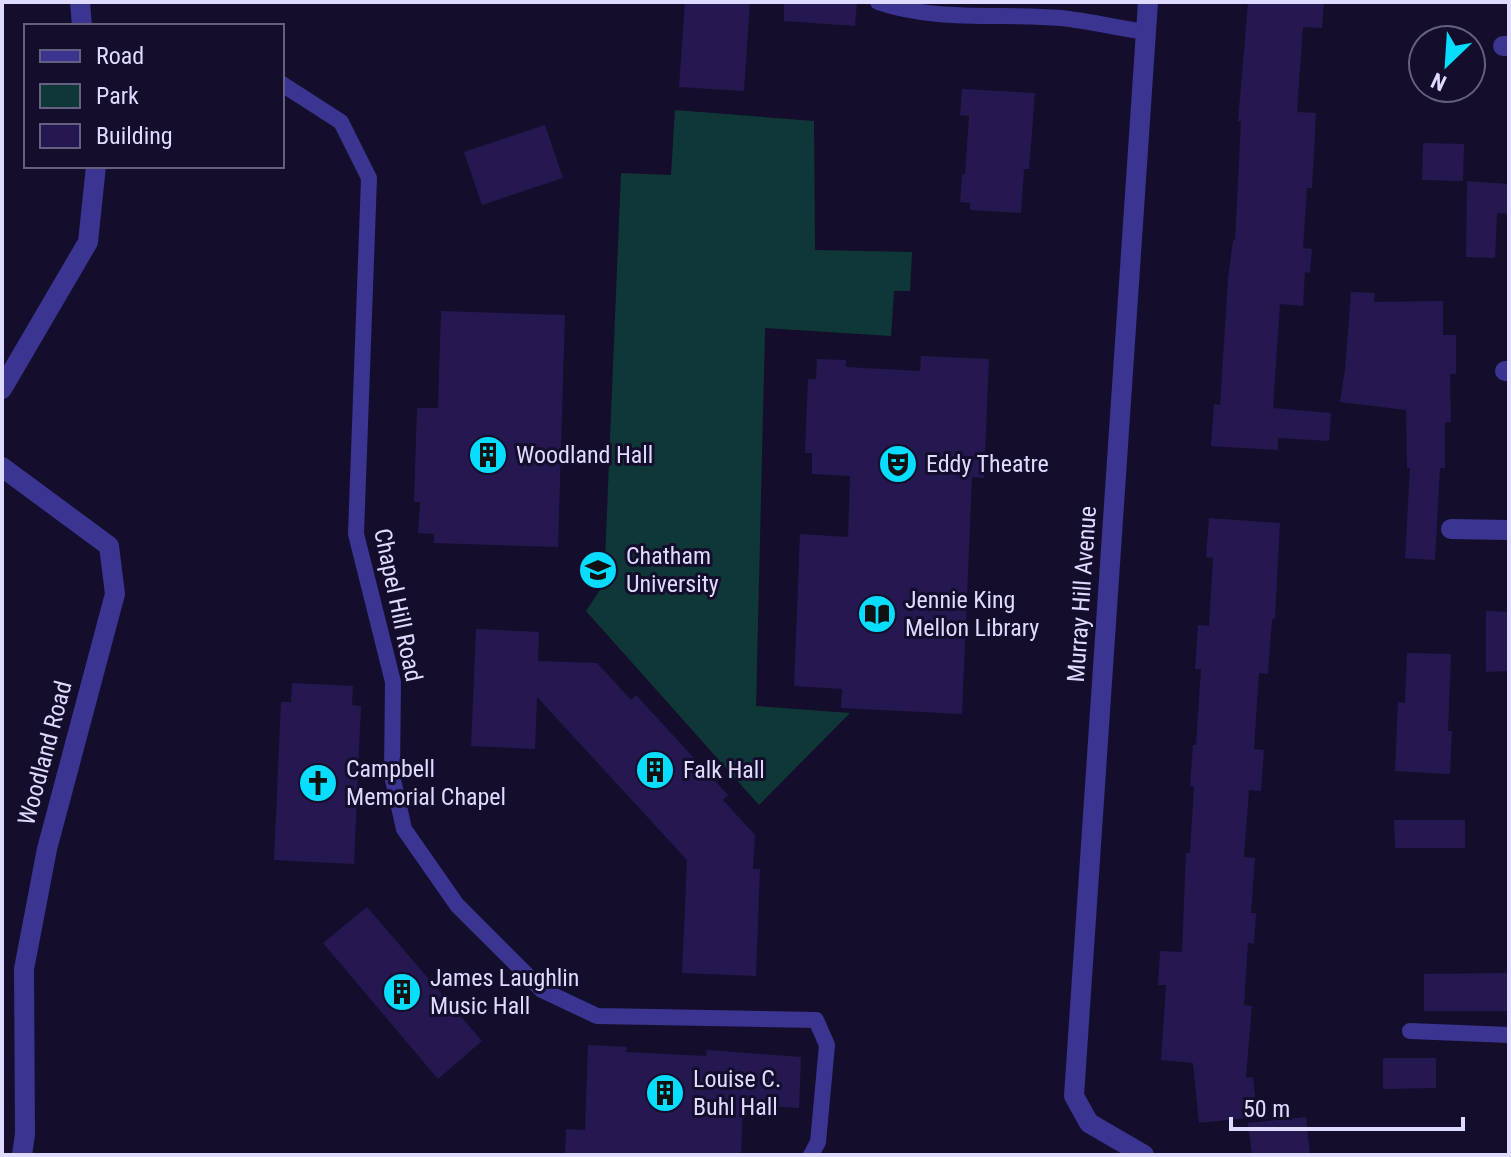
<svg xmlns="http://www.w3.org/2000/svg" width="1511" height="1157" viewBox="0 0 1511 1157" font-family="'Roboto Condensed',sans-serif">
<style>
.green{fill:#103737}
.building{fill:#251850}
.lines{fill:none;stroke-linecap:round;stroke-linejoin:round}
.service{stroke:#3b3490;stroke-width:16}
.minor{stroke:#3b3490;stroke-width:20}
.labels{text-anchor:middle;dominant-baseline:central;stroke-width:6;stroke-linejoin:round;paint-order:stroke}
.poi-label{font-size:24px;fill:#dfdaff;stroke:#140e2c;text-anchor:start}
.street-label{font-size:24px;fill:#dfdaff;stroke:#140e2c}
</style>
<rect width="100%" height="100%" fill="#140e2c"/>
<!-- green -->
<path class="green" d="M675 110 814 121 815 250 912 252 910 291H894L891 336 765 328 756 706 850 713 759 805 586 611 604 584 621 173 671 175Z"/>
<!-- building -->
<path class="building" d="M685 2H750L744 91 679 87Z
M784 2H857L855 26 784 21Z
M1248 2H1324L1322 28 1303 27 1297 112 1316 113 1312 188H1307L1303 248 1312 249 1310 273 1305 272 1303 306 1280 304 1273 408 1331 413 1329 441 1278 438V450L1211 446 1214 404 1220 405 1228 279 1233 240H1235L1241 121H1238Z
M962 89 1035 93 1029 169H1024L1021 213 970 210V203L960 202 962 174H965L969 116 960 115Z
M545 125 563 178 482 205 464 152Z
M1423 143 1464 144 1463 181 1422 180Z
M1467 181 1509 184V214L1497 213 1495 258 1466 257Z
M1351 292 1375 293 1374 302 1443 301V335H1456V374H1450L1451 422H1445V468H1440L1435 560 1405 558 1410 468H1407L1406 410 1340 402 1345 370Z
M441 311 565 315 558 547 434 543V534L418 533 420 502H414L417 408H438Z
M921 356 989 359 984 478 972 477 962 714 841 708 842 689 794 686 800 534 848 537 850 476 812 474V453H805L808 379H816L817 359 846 360V367L920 371Z
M1209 518 1280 523 1275 619H1272L1268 674 1259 673 1254 749 1264 750 1261 791 1249 790 1244 857 1255 858 1251 913H1256L1254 944 1248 943 1244 1005 1252 1006 1246 1078 1253 1077 1257 1117 1199 1123 1193 1063 1161 1060 1166 985H1158L1160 951 1182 952 1186 853H1190L1194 786H1190L1193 745H1196L1201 669H1195L1198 625 1209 626 1213 558 1206 557Z
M1486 611 1509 612V671L1486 672Z
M476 629 539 632 538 661 597 663 631 700 636 695 728 795 723 800 755 835 753 869H760L756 976 682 973 687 860 537 697 535 749 471 746Z
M1407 653 1451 654 1448 731H1452L1450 774 1395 771 1398 702 1405 703Z
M292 683 353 686 352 705 361 706 354 864 274 860 281 702H291Z
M1394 820H1465V848H1395Z
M367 907 482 1041 438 1079 323 943Z
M1509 973V1011H1424V974Z
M588 1045 627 1047 626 1052 706 1056 707 1050 801 1057 799 1108 743 1105 741 1155H565L566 1129 585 1130Z
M1383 1058H1436V1088L1383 1089Z
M1306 1117 1310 1155H1252L1248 1123Z"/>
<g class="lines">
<!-- service -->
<path class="service" d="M878 2C935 22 1001 13 1061 18 1089 21 1118 28 1146 32
M282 84 341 122 369 178 356 534 393 682 392 775 404 829 457 905 542 990 597 1016 816 1020 827 1045 818 1142 811 1155
M1410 1031 1509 1035"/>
<!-- minor -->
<path class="minor" d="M80 2 82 26
M1503 46H1509
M1505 371H1509
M2 389 88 242 96 166
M2 467 109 546 115 594 47 849 24 969 25 1134 22 1155
M1451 529 1509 530
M1144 1155 1089 1123 1074 1096 1148 2"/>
</g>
<!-- icons -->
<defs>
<g id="building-disc" transform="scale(2)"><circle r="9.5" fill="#06ddff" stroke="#140e2c"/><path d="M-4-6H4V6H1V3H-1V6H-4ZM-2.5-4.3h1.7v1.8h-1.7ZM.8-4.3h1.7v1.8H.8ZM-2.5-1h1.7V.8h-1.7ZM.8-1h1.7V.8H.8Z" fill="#111"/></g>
<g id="theatre-disc" transform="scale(2)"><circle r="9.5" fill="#06ddff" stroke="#140e2c"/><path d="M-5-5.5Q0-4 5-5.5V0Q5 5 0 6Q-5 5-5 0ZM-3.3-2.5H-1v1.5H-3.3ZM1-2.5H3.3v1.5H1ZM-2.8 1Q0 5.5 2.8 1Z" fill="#111"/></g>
<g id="university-disc" transform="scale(2)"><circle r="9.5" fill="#06ddff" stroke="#140e2c"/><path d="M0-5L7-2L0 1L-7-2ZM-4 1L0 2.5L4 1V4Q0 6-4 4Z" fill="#111"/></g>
<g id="library-disc" transform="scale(2)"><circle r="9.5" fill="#06ddff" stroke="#140e2c"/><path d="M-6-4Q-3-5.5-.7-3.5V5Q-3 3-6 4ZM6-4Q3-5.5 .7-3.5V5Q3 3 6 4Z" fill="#111"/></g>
<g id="church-disc" transform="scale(2)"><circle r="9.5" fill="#06ddff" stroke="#140e2c"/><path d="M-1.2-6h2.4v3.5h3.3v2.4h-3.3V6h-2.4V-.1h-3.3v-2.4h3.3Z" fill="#111"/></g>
</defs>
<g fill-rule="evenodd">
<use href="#building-disc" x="488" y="455"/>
<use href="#theatre-disc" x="898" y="464"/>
<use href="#university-disc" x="598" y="570"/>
<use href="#library-disc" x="877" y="614"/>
<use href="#building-disc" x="655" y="770"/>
<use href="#church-disc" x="318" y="783"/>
<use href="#building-disc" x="402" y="992"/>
<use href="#building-disc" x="665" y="1093"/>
</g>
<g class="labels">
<!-- poi labels -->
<g class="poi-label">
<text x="516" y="455">Woodland Hall</text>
<text x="926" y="464">Eddy Theatre</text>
<text x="626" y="556">Chatham<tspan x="626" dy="28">University</tspan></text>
<text x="905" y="600">Jennie King<tspan x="905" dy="28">Mellon Library</tspan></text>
<text x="346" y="769">Campbell<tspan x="346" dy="28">Memorial Chapel</tspan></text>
<text x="683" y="770">Falk Hall</text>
<text x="430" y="978">James Laughlin<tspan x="430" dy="28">Music Hall</tspan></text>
<text x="693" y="1079">Louise C.<tspan x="693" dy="28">Buhl Hall</tspan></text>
</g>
<!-- street labels -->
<g class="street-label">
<text transform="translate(1082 594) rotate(-86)">Murray Hill Avenue</text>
<text transform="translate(398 605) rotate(78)">Chapel Hill Road</text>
<text transform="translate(45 753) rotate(-75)">Woodland Road</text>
</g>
</g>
<!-- border -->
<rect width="1511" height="1157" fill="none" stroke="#dfdaff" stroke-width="8"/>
<!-- legend -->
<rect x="24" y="24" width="260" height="144" fill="#140e2c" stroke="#656080" stroke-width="2"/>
<rect x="40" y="50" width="40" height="12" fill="#3b3490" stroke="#656080" stroke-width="2"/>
<text x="96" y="64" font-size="24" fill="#dfdaff">Road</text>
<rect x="40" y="84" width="40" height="24" fill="#103737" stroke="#656080" stroke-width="2"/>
<text x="96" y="104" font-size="24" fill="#dfdaff">Park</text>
<rect x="40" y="124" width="40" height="24" fill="#251850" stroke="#656080" stroke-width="2"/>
<text x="96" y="144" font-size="24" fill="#dfdaff">Building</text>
<!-- north arrow -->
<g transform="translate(1447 64) rotate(205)"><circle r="38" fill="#140e2c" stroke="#656080" stroke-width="2"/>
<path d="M0-6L14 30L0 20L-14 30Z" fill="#06ddff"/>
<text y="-12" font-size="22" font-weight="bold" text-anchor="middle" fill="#dfdaff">N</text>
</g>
<!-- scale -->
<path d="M1231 1117v12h232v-12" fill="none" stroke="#dfdaff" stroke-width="4"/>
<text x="1243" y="1117" font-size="24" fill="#dfdaff" stroke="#140e2c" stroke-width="6" paint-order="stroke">50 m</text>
</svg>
